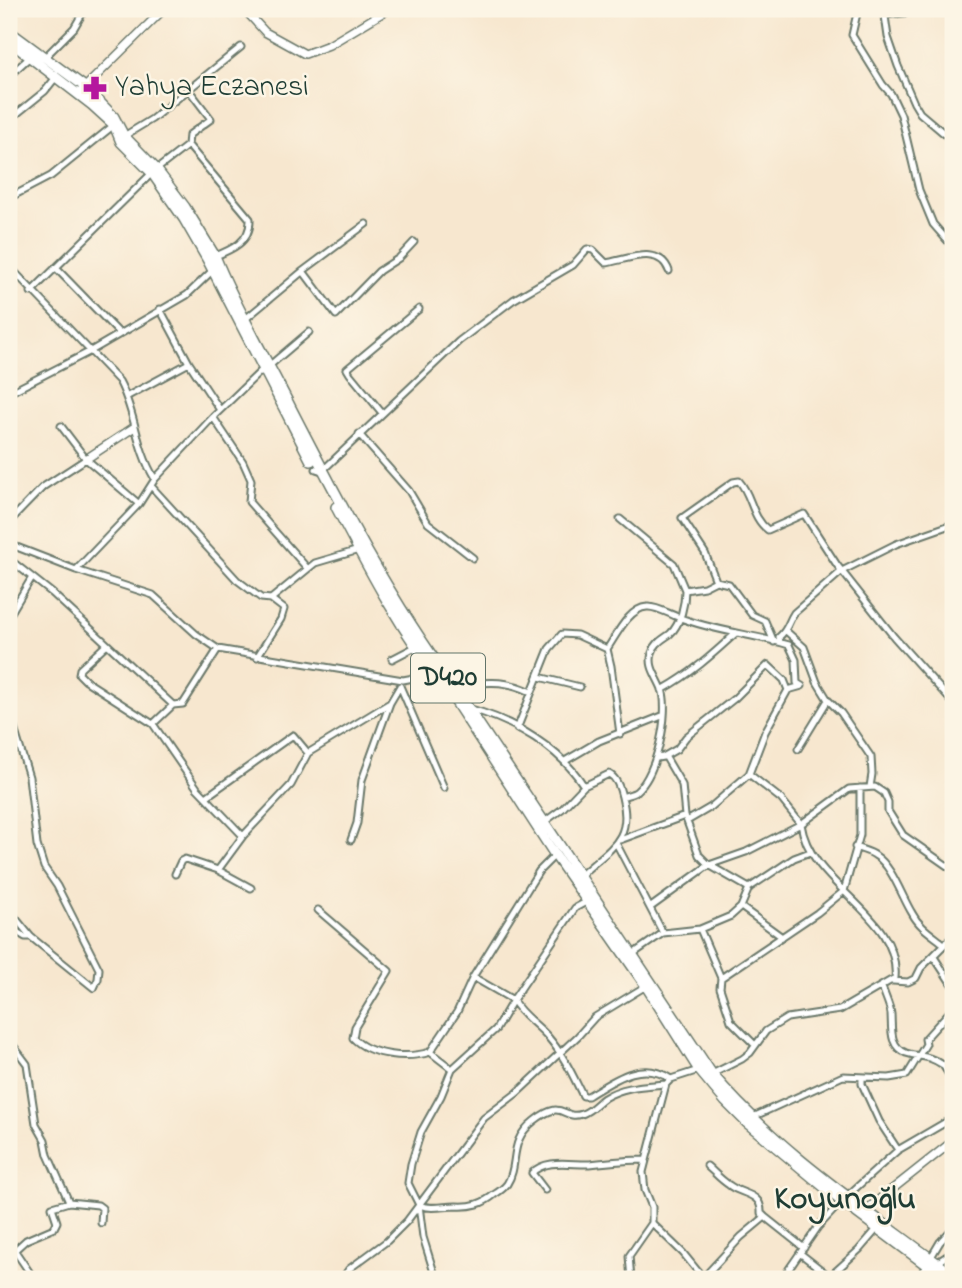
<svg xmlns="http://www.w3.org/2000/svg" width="962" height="1288" viewBox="0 0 962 1288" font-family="'Indie Flower',sans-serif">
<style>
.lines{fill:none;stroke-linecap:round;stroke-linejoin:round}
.street-casing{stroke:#6b786a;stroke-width:9}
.secondary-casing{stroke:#6b786a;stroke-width:10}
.highway-casing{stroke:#6b786a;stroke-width:12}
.street{stroke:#fff;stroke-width:5}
.secondary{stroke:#fff;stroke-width:7}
.highway{stroke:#fff;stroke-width:9}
.labels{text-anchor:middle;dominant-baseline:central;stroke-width:5;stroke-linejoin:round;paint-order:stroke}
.shield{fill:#fcf5e5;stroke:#617469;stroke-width:2}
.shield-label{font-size:28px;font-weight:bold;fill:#1f3d34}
.poi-label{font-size:30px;fill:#1f3d34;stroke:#fcf5e5;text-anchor:start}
.quarter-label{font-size:33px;font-weight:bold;fill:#1f3d34;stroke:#fcf5e5}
</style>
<rect width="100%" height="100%" fill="#fcf5e5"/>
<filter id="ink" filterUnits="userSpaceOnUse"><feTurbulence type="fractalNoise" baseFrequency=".0143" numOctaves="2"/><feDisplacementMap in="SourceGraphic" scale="14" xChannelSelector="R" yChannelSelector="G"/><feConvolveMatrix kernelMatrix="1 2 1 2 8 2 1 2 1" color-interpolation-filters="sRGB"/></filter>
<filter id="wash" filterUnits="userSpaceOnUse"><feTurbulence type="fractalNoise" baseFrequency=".00686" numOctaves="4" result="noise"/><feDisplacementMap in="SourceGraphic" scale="28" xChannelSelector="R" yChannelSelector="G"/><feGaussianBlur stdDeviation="1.57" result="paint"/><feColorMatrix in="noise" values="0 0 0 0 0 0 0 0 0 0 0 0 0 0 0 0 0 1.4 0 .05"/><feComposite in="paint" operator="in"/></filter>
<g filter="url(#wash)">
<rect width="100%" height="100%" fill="#f7e7cf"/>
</g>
<g filter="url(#ink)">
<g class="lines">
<!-- street casing -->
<g class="street-casing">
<path id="street" d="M858 9 852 35 883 85 891 94 901 115 919 190 933 224 953 247
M884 9 888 37 898 66 914 103 920 113 953 141
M885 15 922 11 923 9
M44 58 74 28 85 9
M9 76 30 57
M9 120 45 91 57 76
M124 136 152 119 241 47
M188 145 250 219C251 242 231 250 213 257
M9 198 51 176 114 125
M9 266 119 381C136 412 135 447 155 479
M56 268 120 334
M303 271 336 315 379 271 399 258 414 242
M31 292 152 173 188 145 189 135 211 119 189 90
M160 309 189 363 220 410
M243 321 303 271 366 224
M269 366 309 332
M9 393 89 352 187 295 213 270
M126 397 189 363
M382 413 350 374 347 369 419 309
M213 417 243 462 251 480 249 502 307 568
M61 426 86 459 139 504
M359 434 409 491 428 523 473 558
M316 469 322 471 459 341 513 300 573 265 587 249 593 250 606 263C626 260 660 244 669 271
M151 486 237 580 261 598 271 599 284 609 281 619 257 657
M620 519 674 564 685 590
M9 522 43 487 86 459
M9 544 76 570 153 595 196 634 218 649 403 680 435 674
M9 559 52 593 173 705
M76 570 139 504 155 479 213 417 262 370
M716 581 705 553 682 518 733 482 739 481C752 495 751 517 768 530L804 514 837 565 894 637 953 703
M271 599 315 563 359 550
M9 616 31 579
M786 631 804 647 817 682 828 700 841 713 871 757 872 774 870 787
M780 642 779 637C788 630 788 622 794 613L842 571 896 544 953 524
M106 645 80 669 79 674 86 681 153 724 197 788 243 836
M9 659 10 715 29 777 37 845 44 867 57 886 99 969 98 979 94 988 31 937 9 910
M392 659 417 646
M539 677 580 687
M400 686 444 788
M453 688C480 681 506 679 531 692
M662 690C691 674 712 655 736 633
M471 709C514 721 560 748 584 786
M153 724 173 705 183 704 218 649
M517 729 549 649 562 634 577 635 607 649
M620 734 611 666 607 649C616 636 629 608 647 607 656 606 669 614 678 617 713 631 752 634 789 645L796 660 797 683 802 686 788 690 765 732 749 774 711 807 687 821
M798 749 828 700
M665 756 682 785 685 816 699 855 709 865 749 888
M657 758 663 757 677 749 686 737 735 698 768 665 784 680 788 690
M565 761 599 741 662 716
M206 797 293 735 308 753
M622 797C627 795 634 794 637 791 657 774 670 712 662 689 657 676 648 667 652 653 655 643 662 640 670 634 681 624 685 603 685 590L704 587 716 581 729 584 752 615 765 621 774 642
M543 823 562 809 584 786 609 774C617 778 620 788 622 797 634 841 608 849 580 876
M351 840 357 823 362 780 390 703
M620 840 685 816
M616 843 663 933
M855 847C862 850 870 851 876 856 892 866 902 897 912 913 919 927 933 935 944 944
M218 870 251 888
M175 874 181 861 185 859 218 870 243 836 291 785 308 753 390 703 400 686
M651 907 709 865 746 852 801 824 781 799 749 774
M741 907 782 937
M318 910 389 971 355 1027 353 1038C370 1056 408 1059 430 1052L452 1069
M9 927 25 937H31
M700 929 721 978
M630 956 663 933 700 929 731 916 741 907 749 888 794 858 810 852
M934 957 953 986
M473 977 513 1000 575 908 588 901
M893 981 908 982 916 978 921 968 953 936
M882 987C885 996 890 1006 891 1014 892 1029 889 1046 906 1053 921 1058 927 1054 943 1065L953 1063
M9 1040 27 1064 36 1124 45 1140 48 1155 69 1202 98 1205 102 1208 101 1223
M755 1045 731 1021 720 988 721 978 817 913 844 891 860 835V788
M430 1052 457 1012 473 977 532 882 539 871 555 855
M943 1065 953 1081
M712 1074 742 1059 750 1053 766 1031 787 1018 840 1010 895 978C901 914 810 887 801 824L849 789 875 787 884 793 888 802V811L903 835 953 870
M862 1078V1084L879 1121 898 1150
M753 1117 843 1076 889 1078 907 1075 926 1044 925 1039 953 1008
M545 1190 532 1173C546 1158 572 1165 590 1164 608 1162 626 1160 645 1160
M419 1205C432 1210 443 1206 456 1206 472 1207 483 1204 495 1194 500 1191 504 1188 507 1184 520 1164 507 1142 534 1121 564 1097 562 1121 582 1114 591 1111 597 1103 604 1098 623 1086 644 1086 666 1084
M765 1217 804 1248
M652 1223 683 1253 704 1279
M9 1242 34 1279
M15 1250 26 1240 54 1228 57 1222 52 1207 69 1202
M801 1254 833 1279
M936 1263 953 1252
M703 1278 741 1237 765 1217 761 1213C762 1192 741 1195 729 1185 721 1180 714 1172 707 1166
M342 1279 349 1269 387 1241 407 1221 484 1118 517 1093 578 1036 595 1017 646 986
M436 1279 423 1237 419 1205 408 1183 411 1164 421 1132 441 1096 452 1069 496 1029 513 1000C521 1015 537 1024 548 1037 563 1054 573 1076 583 1096H588C614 1080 641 1059 671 1079
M631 1279 629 1256 652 1223V1207L645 1190 643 1172 666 1084 671 1079 699 1070
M782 1279 818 1227 847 1196 898 1150 953 1118
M827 1279 859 1250 877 1229
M918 1279 940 1242 953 1228"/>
</g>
<!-- secondary casing -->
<g class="secondary-casing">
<path id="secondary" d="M244 9 265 32 305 54 329 45 389 9
M79 93 164 9
M86 459 133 428
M866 1210 948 1145"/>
</g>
<!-- highway casing -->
<g class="highway-casing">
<path id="highway" d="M9 31 85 87 114 117 124 136 157 170 185 207 215 256C236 308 266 358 291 408 341 505 390 600 455 688L712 1074C780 1154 870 1212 953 1275
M9 41 92 105 114 125 121 142 152 173 184 219 207 259 311 461
M336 507C369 570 403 635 448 690L555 855 646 986 699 1070 725 1101 747 1123 842 1202 945 1279"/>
</g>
<!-- street -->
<use href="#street" class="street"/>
<!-- secondary -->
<use href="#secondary" class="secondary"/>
<!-- highway -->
<use href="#highway" class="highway"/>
</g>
</g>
<!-- icons -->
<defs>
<g id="pharmacy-bare" transform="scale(1.89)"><path d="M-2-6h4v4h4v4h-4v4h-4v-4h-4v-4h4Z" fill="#b5179e" stroke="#fcf5e5" stroke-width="2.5" paint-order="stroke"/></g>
</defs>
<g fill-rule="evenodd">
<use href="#pharmacy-bare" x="95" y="88"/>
</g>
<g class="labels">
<!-- shield labels -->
<rect class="shield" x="411" y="653.5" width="74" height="49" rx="5"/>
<g class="shield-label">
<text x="448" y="678">D420</text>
</g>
<!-- poi labels -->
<g class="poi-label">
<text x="115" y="88">Yahya Eczanesi</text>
</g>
<!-- quarter labels -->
<g class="quarter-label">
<text x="845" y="1200">Koyunoğlu</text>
</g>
</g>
<!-- margin -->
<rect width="962" height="1288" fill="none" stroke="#fcf5e5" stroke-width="35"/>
</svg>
